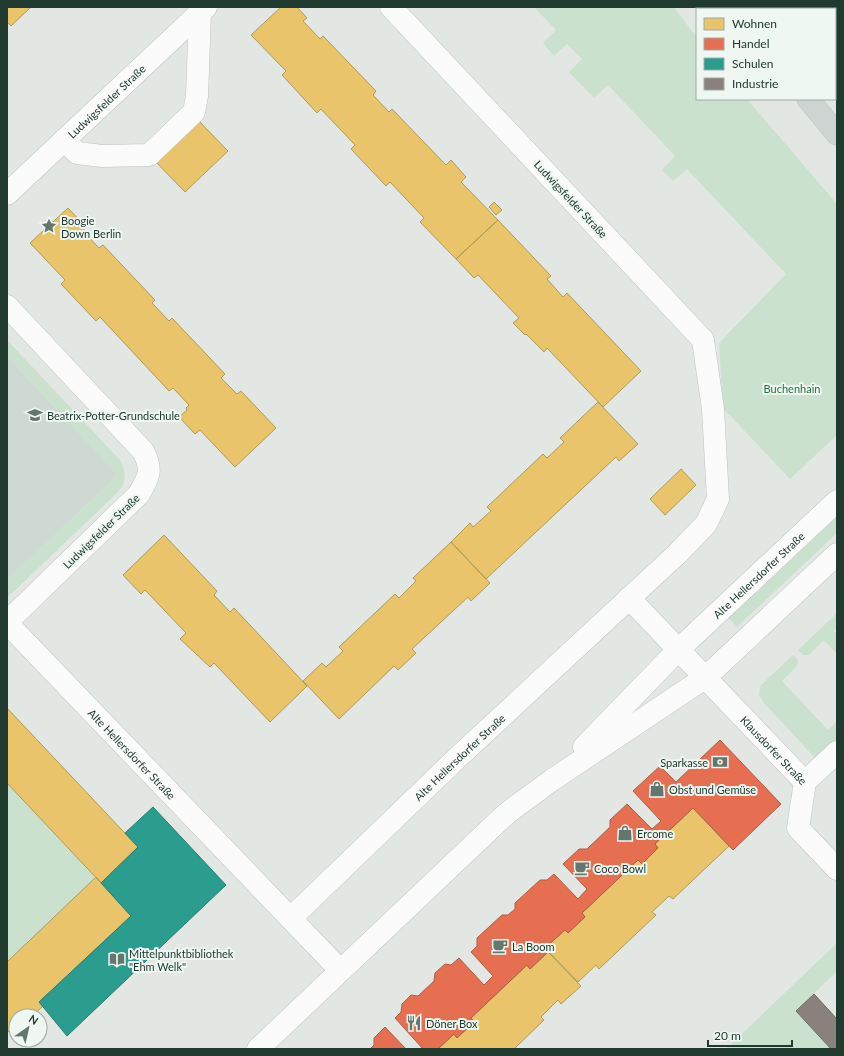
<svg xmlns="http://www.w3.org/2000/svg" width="844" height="1056" viewBox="0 0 844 1056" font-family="Lato,sans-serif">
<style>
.built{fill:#cfd9d3}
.green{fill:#cae1ce}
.homes{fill:#e9c46a;stroke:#ad9b59}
.shops{fill:#e76f51;stroke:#ab5f47}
.schools{fill:#2a9d8f;stroke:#277f72}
.industry{fill:#8a817c;stroke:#6a6c65}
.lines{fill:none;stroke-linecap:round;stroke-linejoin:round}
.minor-casing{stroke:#bfc4c1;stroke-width:23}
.major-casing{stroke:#bbc4c0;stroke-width:23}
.minor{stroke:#fbfbfb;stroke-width:22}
.major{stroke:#cdd4d1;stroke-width:22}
.labels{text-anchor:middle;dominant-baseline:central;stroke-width:4;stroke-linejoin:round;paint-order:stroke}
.street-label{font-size:11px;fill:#203a30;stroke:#eff7f2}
.poi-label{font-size:11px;fill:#203a30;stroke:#eff7f2;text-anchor:start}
.park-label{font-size:11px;fill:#2a713d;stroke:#eff7f2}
</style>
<rect width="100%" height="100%" fill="#e2e7e4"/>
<!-- built -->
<path class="built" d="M7 356 118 475 7 580Z"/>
<!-- green -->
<path class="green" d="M534 7H674L697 38V99H747L837 204V435L790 479 723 408 719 343 786 274 687 169 673 181 662 170 675 156 608 85 594 98 569 72 582 59 567 44 554 56 543 43 556 30Z
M766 7H824L826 9H768Z
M835 20 837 22V89L835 86Z
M7 340 120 460C126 472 127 482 118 492L7 598V580L118 475 7 356Z
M837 517V533L737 627 729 618Z
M837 613V628L834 631 837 634V654L824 640 809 655H803L798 650Z
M793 655 798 660 797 666 782 681 828 730 837 721V743L816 759 764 703 759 695 760 686Z
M7 783 96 877 7 962Z
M837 943V971L796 1011 831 1049H726Z"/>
<!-- homes -->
<path class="homes" d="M7 7H31L11 26 7 22Z
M281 7H297L307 18 303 21 320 39 323 36 376 91 373 95 389 112 392 109 446 165 451 160 466 177 461 182 498 220 456 259 420 222 424 218 390 182 386 186 351 149 355 145 321 109 317 113 282 75 286 71 251 35Z
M197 119 228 151 185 192 154 160Z
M494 202 502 210 496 215 489 207Z
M68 208 86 227 83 231 99 248 103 245 155 300 152 303 169 321 172 318 225 374 221 378 237 394 241 391 276 428 235 467 200 430 195 434 179 417 187 410 186 408 189 405 173 388 169 391 100 317 96 321 61 284 65 280 30 243Z
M498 220 551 276 547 279 563 297 567 293 641 371 603 407 547 348 544 352 526 334 525 335 513 323 519 318 478 275 474 278 456 259Z
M598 402 638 444 619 461 616 457 486 579 451 542 470 523 473 527 491 511 487 507 543 454 547 458 564 442 560 438Z
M681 469 696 485 665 515 650 499Z
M164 535 217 591 214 595 230 612 234 608 307 686 270 722 214 663 210 667 180 639 186 633 145 590 141 594 123 575Z
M451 542 490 583 471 601 468 597 412 649 416 653 398 670 394 666 339 719 303 681 322 663 326 667 343 651 339 647 395 594 399 598 416 581 413 578Z
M7 708 138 847 101 883 7 783Z
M693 808 729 846 673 899 669 896 652 912 656 915 599 969 596 965 578 982 545 948 565 930 568 933 585 917 582 913 638 860 642 864 658 848 655 844Z
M96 877 131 916 39 1002 43 1006 32 1016H16V1024L7 1033V962Z
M548 952 581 986 561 1004 558 1000 541 1017 544 1020 514 1049H438L454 1034 457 1038 474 1022 471 1018 527 965 530 969Z"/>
<!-- shops -->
<path class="shops" d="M720 740 781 804 733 850 693 808 655 844 658 848 642 864 638 860 582 913 585 917 568 933 565 930 545 948 548 952 530 969 527 965 471 1018 474 1022 457 1038 454 1034 438 1049H423L395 1018 401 1012 402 1004 411 995 418 996 434 981 435 973 445 964 451 965 459 958 484 985 493 976 471 952 477 946V938L502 915H508L515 909V903L540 880H547L554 874 578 899 587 889 563 864 579 849H587L610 827V820L627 804 652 829 661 821 633 791 660 766 676 782Z
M385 1027 406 1049H370L374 1045V1038Z"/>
<!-- schools -->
<path class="schools" d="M153 807 226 885 67 1036 39 1002 131 916 101 883 138 847 125 833Z"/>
<!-- industry -->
<path class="industry" d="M814 994 837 1019V1049H831L796 1011Z"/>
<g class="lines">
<!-- minor casing -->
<g class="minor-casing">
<g id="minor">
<path d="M64 140 77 153 102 156 149 155 194 112 197 96 200 12"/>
<path id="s1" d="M7 194 206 7"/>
<path d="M7 306 143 451C153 470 149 477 139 494L7 622"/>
<path id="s2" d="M629 598 805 782"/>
<path id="s3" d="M7 623 340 970"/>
<path id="s4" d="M584 747 679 649 837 501"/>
<path d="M805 782 798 828 837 869"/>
<path d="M805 782 837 752"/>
<path id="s5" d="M291 918 455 760 677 554 706 524 718 499 713 409 703 340 391 7"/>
<path d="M258 1049 506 814 552 780 706 677 837 554"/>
</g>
</g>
<!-- major casing -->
<g class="major-casing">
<path id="major" d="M732 7 733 9
M808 99 837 134"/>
</g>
<!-- minor -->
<use href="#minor" class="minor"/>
<!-- major -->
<use href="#major" class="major"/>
</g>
<!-- icons -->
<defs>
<g id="sight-bare" transform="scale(1.2)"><path d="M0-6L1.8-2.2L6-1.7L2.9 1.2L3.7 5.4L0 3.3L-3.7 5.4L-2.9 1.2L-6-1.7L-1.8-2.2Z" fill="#64776f" stroke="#eff7f2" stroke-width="2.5" paint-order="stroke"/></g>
<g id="school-bare" transform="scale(1.2)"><path d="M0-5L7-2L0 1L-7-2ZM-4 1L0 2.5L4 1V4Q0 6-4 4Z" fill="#64776f" stroke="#eff7f2" stroke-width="2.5" paint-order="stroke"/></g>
<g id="bank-bare" transform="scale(1.2)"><path d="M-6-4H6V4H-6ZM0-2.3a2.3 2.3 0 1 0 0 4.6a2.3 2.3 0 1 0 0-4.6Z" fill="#64776f" stroke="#eff7f2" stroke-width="2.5" paint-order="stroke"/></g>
<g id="shop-bare" transform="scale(1.2)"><path d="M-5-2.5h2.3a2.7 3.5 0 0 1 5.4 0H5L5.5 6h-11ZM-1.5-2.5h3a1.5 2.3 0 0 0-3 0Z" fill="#64776f" stroke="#eff7f2" stroke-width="2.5" paint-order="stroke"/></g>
<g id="cafe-bare" transform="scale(1.2)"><path d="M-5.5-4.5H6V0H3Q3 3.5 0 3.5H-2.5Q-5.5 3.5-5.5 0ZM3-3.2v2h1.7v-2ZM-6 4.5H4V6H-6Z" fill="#64776f" stroke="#eff7f2" stroke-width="2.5" paint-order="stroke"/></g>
<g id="library-bare" transform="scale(1.2)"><path d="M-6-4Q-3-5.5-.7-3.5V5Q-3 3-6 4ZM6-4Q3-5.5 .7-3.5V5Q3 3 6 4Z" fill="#64776f" stroke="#eff7f2" stroke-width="2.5" paint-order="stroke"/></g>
<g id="restaurant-bare" transform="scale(1.2)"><path d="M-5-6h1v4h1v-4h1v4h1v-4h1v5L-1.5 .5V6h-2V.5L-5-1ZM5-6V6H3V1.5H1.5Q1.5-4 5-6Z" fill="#64776f" stroke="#eff7f2" stroke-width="2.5" paint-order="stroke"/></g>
</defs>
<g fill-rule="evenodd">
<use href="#sight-bare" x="49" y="226"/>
<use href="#school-bare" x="35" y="415"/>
<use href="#bank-bare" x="720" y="762"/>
<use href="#shop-bare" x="657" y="789"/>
<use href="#shop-bare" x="625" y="833"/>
<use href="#cafe-bare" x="582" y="868"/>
<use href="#cafe-bare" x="500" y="946"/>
<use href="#library-bare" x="117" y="959"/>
<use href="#restaurant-bare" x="414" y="1023"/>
</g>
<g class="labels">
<!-- street labels -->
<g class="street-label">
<text stroke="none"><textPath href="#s1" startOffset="136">Ludwigsfelder Straße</textPath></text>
<text transform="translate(571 199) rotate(47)">Ludwigsfelder Straße</text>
<text transform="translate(101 531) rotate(-44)">Ludwigsfelder Straße</text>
<text stroke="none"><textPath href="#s4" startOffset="245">Alte Hellersdorfer Straße</textPath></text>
<text stroke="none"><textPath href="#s2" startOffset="210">Klausdorfer Straße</textPath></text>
<text stroke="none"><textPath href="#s3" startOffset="181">Alte Hellersdorfer Straße</textPath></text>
<text stroke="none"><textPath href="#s5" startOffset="233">Alte Hellersdorfer Straße</textPath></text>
</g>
<!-- poi labels -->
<g class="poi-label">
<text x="61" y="220">Boogie<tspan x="61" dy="13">Down Berlin</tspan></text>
<text x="47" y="415">Beatrix-Potter-Grundschule</text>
<text x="708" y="762" text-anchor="end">Sparkasse</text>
<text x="669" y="789">Obst und Gemüse</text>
<text x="637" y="833">Ercome</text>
<text x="594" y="868">Coco Bowl</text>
<text x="512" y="946">La Boom</text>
<text x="129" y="953">Mittelpunktbibliothek<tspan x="129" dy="13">"Ehm Welk"</tspan></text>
<text x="426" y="1023">Döner Box</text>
</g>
<!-- park labels -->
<g class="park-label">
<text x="792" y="388">Buchenhain</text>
</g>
</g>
<!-- border -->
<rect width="844" height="1056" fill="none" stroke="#203a30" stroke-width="16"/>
<!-- legend -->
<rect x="696" y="8" width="140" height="92" fill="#eff7f2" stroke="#9caba4"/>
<rect x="704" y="18" width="20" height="12" fill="#e9c46a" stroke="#9caba4"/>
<text x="732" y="28" font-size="12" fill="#203a30">Wohnen</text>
<rect x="704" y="38" width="20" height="12" fill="#e76f51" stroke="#9caba4"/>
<text x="732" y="48" font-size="12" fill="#203a30">Handel</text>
<rect x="704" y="58" width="20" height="12" fill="#2a9d8f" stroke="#9caba4"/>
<text x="732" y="68" font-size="12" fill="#203a30">Schulen</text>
<rect x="704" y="78" width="20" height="12" fill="#8a817c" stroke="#9caba4"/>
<text x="732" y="88" font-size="12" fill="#203a30">Industrie</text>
<!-- north arrow -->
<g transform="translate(28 1028) rotate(34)"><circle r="19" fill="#eff7f2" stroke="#9caba4"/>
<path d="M0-3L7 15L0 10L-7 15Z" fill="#64776f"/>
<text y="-6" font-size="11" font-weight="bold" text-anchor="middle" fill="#203a30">N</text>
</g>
<!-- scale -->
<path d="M708 1040v6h84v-6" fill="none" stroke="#203a30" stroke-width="2"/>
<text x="714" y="1040" font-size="12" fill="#203a30" stroke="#eff7f2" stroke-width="3" paint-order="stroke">20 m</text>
</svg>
